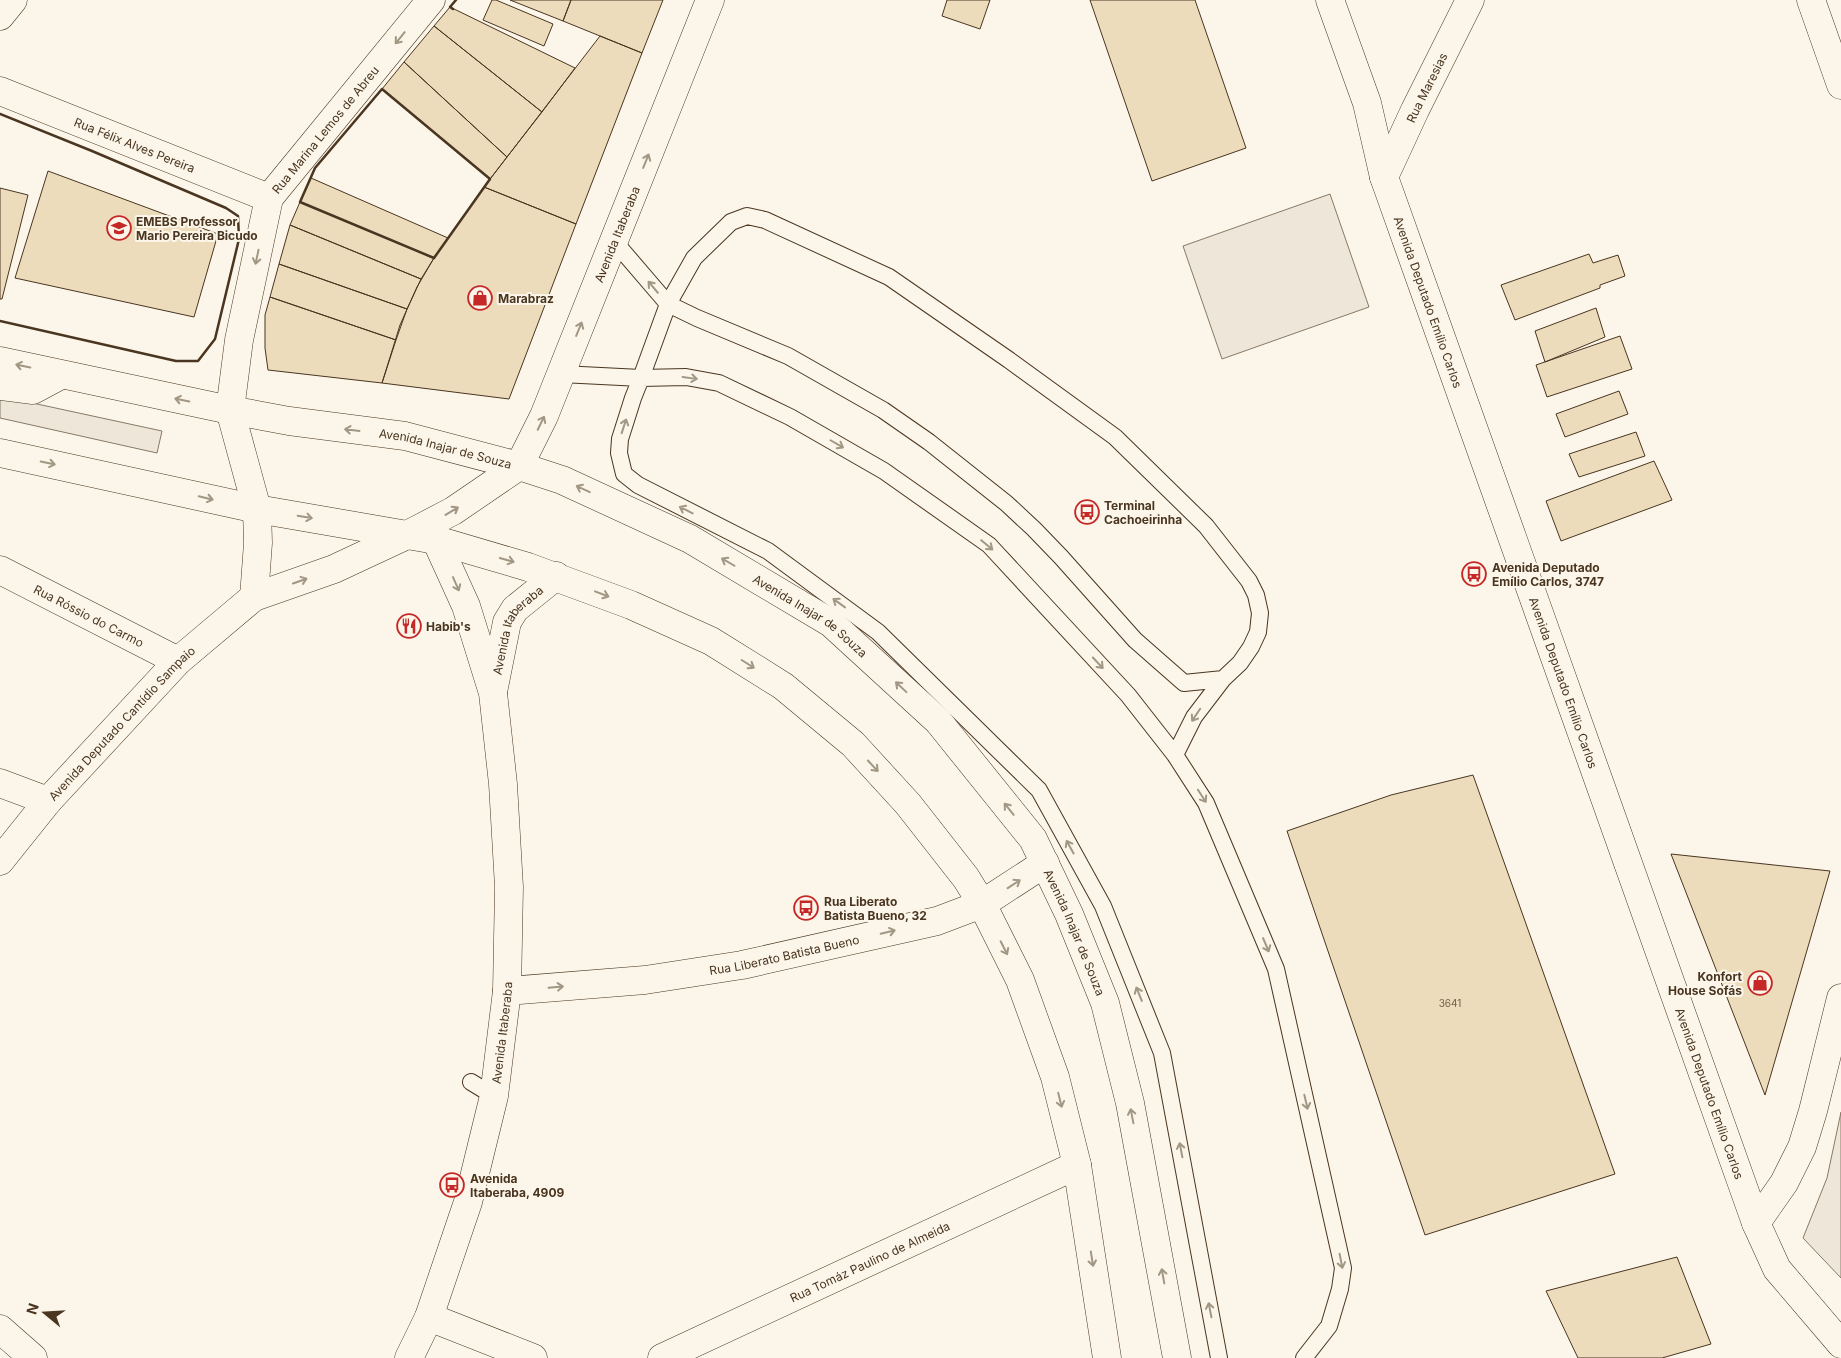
<svg xmlns="http://www.w3.org/2000/svg" width="1841" height="1358" viewBox="0 0 1841 1358" font-family="Inter,sans-serif">
<style>
.green{fill:#ede6d9;stroke:#887966}
.building{fill:#ecdcbc;stroke:#4a3520}
.lines{fill:none;stroke-linecap:round;stroke-linejoin:round}
.service-casing{stroke:#4a3520;stroke-width:18}
.minor-casing{stroke:#4a3520;stroke-width:29}
.tertiary-casing{stroke:#4a3520;stroke-width:29}
.secondary-casing{stroke:#4a3520;stroke-width:29}
.primary-casing{stroke:#4a3520;stroke-width:29}
.service{stroke:#fbf6e9;stroke-width:16}
.minor{stroke:#fbf6e9;stroke-width:28}
.tertiary{stroke:#fbf6e9;stroke-width:28}
.secondary{stroke:#fbf6e9;stroke-width:28}
.primary{stroke:#fbf6e9;stroke-width:28}
.wall{stroke:#4a3520;stroke-width:2.5}
.oneway{stroke:#a29684}
.labels{text-anchor:middle;dominant-baseline:central;stroke-width:4;stroke-linejoin:round;paint-order:stroke}
.number-label{font-size:10px;fill:#725f47}
.street-label{font-size:12px;fill:#4a3520;stroke:#fbf6e9}
.poi-label{font-size:12px;font-weight:bold;fill:#4a3520;stroke:#fbf6e9;text-anchor:start}
</style>
<rect width="100%" height="100%" fill="#fbf6e9"/>
<!-- green -->
<path class="green" d="M1330 194 1369 307 1222 359 1183 246Z
M0 396 162 431 157 453 0 418Z
M1841 1112V1278L1803 1238 1827 1178Z"/>
<!-- building -->
<path class="building" d="M492 0H496L553 24 544 46 483 20Z
M510 0H571L563 21Z
M571 0H663L642 53 563 21Z
M947 0H990L980 29 942 16Z
M1090 0H1195L1246 148 1152 181Z
M450 7 575 68 542 112 434 26Z
M434 26 542 112 507 157 404 62Z
M600 36 642 53 576 224 484 187Z
M404 62 507 157 490 179 382 89Z
M48 171 218 234 194 317 15 278Z
M311 178 448 238 434 258 300 202Z
M484 187 576 224 509 399 382 383 400 325 417 287 434 258Z
M0 188 28 195 2 299H0Z
M300 202 434 258 421 279 290 225Z
M290 225 421 279 407 309 279 264Z
M1589 254 1593 263 1618 255 1625 276 1600 285V288L1515 320 1501 285Z
M279 264 407 309 396 340 270 297Z
M270 297 396 340 382 383 268 370 265 348V315Z
M1596 308 1605 337 1545 362 1535 331Z
M1620 336 1632 369 1547 397 1536 365Z
M1619 391 1628 414 1565 437 1556 414Z
M1636 432 1645 456 1579 477 1569 454Z
M1654 461 1672 500 1561 541 1546 501Z
M1473 775 1615 1174 1425 1235 1287 831 1391 795Z
M1671 854 1830 871 1765 1095Z
M1677 1257 1711 1344 1662 1358H1578L1546 1291Z"/>
<g class="lines">
<!-- service casing -->
<g class="service-casing">
<path id="service" d="M747 216 765 220 889 277 1009 360 1115 437 1206 526 1249 581 1256 595 1260 613 1258 632 1251 647 1240 663 1223 679 1184 683 1135 640 1061 557 1034 529 1006 503 929 442 883 410 788 356 697 318 668 304 694 258 731 222Z
M614 241 668 304 641 378 633 398 620 439 619 453 624 474 638 485 768 551 878 632 1039 790 1103 906 1162 1053 1219 1358
M561 374 641 378 686 377 719 383 790 417 884 471 989 545 1128 695 1175 755 1206 803 1276 969 1343 1268 1340 1289 1329 1326 1304 1358
M1175 755 1194 717 1223 679
M471 1082 494 1096"/>
</g>
<!-- minor casing -->
<g class="minor-casing">
<g id="minor">
<path d="M1811 0 1841 85"/>
<path d="M0 16 13 0"/>
<path id="s1" d="M0 91 269 198"/>
<path id="s2" d="M1384 177 1415 110 1470 0"/>
<path id="s3" d="M0 570 178 661"/>
<path id="s4" d="M507 991 645 980 742 965 937 921 982 904 1045 863"/>
<path d="M429 1317 533 1358"/>
<path d="M0 1329 33 1358"/>
<path id="s5" d="M662 1358 1077 1165"/>
</g>
</g>
<!-- tertiary casing -->
<g class="tertiary-casing">
<path id="tertiary" d="M0 783 48 801
M1756 1223 1784 1183 1802 1147 1813 1111 1841 998"/>
</g>
<!-- secondary casing -->
<g class="secondary-casing">
<g id="secondary">
<path id="s6" d="M1330 0 1367 103 1384 177 1756 1223 1777 1269 1841 1344"/>
<path d="M0 361 230 410"/>
<path d="M0 386 33 390 61 375"/>
<path d="M0 453 257 509"/>
<path id="s7" d="M493 692 507 622 515 609 556 576"/>
<path id="s8" d="M409 1358 429 1317 468 1202 494 1096 507 991 509 887 503 784 493 693 466 606 436 540"/>
</g>
</g>
<!-- primary casing -->
<g class="primary-casing">
<g id="primary">
<path id="s9" d="M230 410 289 421 405 436 519 466 562 480 690 539 831 623 938 721 1033 839 1069 914 1105 1003 1130 1103 1177 1358"/>
<path d="M257 509 436 540 528 567 631 605 711 641 783 686 853 744 908 804 966 878 982 904 1020 980 1055 1077 1077 1165 1107 1358"/>
<path id="s10" d="M254 597 258 543 257 509 230 410 239 340 269 198 431 0"/>
<path id="s11" d="M0 861 48 801 178 661 254 597 334 569 409 534 453 511 519 466 544 416 710 0"/>
</g>
</g>
<!-- service -->
<use href="#service" class="service"/>
<!-- minor -->
<use href="#minor" class="minor"/>
<!-- tertiary -->
<use href="#tertiary" class="tertiary"/>
<!-- secondary -->
<use href="#secondary" class="secondary"/>
<!-- primary -->
<use href="#primary" class="primary"/>
<!-- wall -->
<path class="wall" d="M453 9 450 7 456 0
M382 89 490 179 434 258 300 202 315 168Z
M0 114 92 151 226 208 238 216 239 239 215 339 198 361H176L0 321"/>
</g>
<!-- one-way arrows -->
<defs><path id="oneway-shaft" d="M-6 0H5M1.5-3L5.5 0L1.5 3" fill="none" stroke-width="1.6" stroke-linecap="round" stroke-linejoin="round" transform="scale(1.25)"/></defs>
<g class="oneway">
<use href="#oneway-shaft" transform="translate(400 38) rotate(129)"/>
<use href="#oneway-shaft" transform="translate(646 161) rotate(-68)"/>
<use href="#oneway-shaft" transform="translate(257 257) rotate(102)"/>
<use href="#oneway-shaft" transform="translate(653 287) rotate(-130)"/>
<use href="#oneway-shaft" transform="translate(579 329) rotate(-68)"/>
<use href="#oneway-shaft" transform="translate(23 366) rotate(-168)"/>
<use href="#oneway-shaft" transform="translate(690 378) rotate(8)"/>
<use href="#oneway-shaft" transform="translate(182 400) rotate(-168)"/>
<use href="#oneway-shaft" transform="translate(541 423) rotate(-64)"/>
<use href="#oneway-shaft" transform="translate(624 426) rotate(-72)"/>
<use href="#oneway-shaft" transform="translate(352 430) rotate(-173)"/>
<use href="#oneway-shaft" transform="translate(837 444) rotate(30)"/>
<use href="#oneway-shaft" transform="translate(48 463) rotate(12)"/>
<use href="#oneway-shaft" transform="translate(583 489) rotate(-155)"/>
<use href="#oneway-shaft" transform="translate(206 498) rotate(13)"/>
<use href="#oneway-shaft" transform="translate(686 510) rotate(-153)"/>
<use href="#oneway-shaft" transform="translate(452 511) rotate(-31)"/>
<use href="#oneway-shaft" transform="translate(305 517) rotate(10)"/>
<use href="#oneway-shaft" transform="translate(987 545) rotate(40)"/>
<use href="#oneway-shaft" transform="translate(507 560) rotate(16)"/>
<use href="#oneway-shaft" transform="translate(728 562) rotate(-150)"/>
<use href="#oneway-shaft" transform="translate(300 581) rotate(-19)"/>
<use href="#oneway-shaft" transform="translate(456 584) rotate(66)"/>
<use href="#oneway-shaft" transform="translate(602 594) rotate(21)"/>
<use href="#oneway-shaft" transform="translate(839 603) rotate(-144)"/>
<use href="#oneway-shaft" transform="translate(1098 663) rotate(47)"/>
<use href="#oneway-shaft" transform="translate(748 664) rotate(32)"/>
<use href="#oneway-shaft" transform="translate(901 687) rotate(-137)"/>
<use href="#oneway-shaft" transform="translate(1196 715) rotate(124)"/>
<use href="#oneway-shaft" transform="translate(873 766) rotate(47)"/>
<use href="#oneway-shaft" transform="translate(1202 796) rotate(57)"/>
<use href="#oneway-shaft" transform="translate(1009 809) rotate(-129)"/>
<use href="#oneway-shaft" transform="translate(1070 847) rotate(-119)"/>
<use href="#oneway-shaft" transform="translate(1014 884) rotate(-33)"/>
<use href="#oneway-shaft" transform="translate(888 932) rotate(-13)"/>
<use href="#oneway-shaft" transform="translate(1266 945) rotate(67)"/>
<use href="#oneway-shaft" transform="translate(1004 948) rotate(63)"/>
<use href="#oneway-shaft" transform="translate(556 987) rotate(-5)"/>
<use href="#oneway-shaft" transform="translate(1139 994) rotate(-112)"/>
<use href="#oneway-shaft" transform="translate(1060 1100) rotate(76)"/>
<use href="#oneway-shaft" transform="translate(1306 1102) rotate(77)"/>
<use href="#oneway-shaft" transform="translate(1132 1116) rotate(-101)"/>
<use href="#oneway-shaft" transform="translate(1181 1150) rotate(-101)"/>
<use href="#oneway-shaft" transform="translate(1092 1259) rotate(81)"/>
<use href="#oneway-shaft" transform="translate(1341 1261) rotate(79)"/>
<use href="#oneway-shaft" transform="translate(1163 1276) rotate(-100)"/>
<use href="#oneway-shaft" transform="translate(1210 1310) rotate(-101)"/>
</g>
<!-- icons -->
<defs>
<g id="school-ring" transform="scale(1.25)"><circle r="9.5" fill="#fbf6e9" stroke="#c62828" stroke-width="1.5"/><path d="M0-5L7-2L0 1L-7-2ZM-4 1L0 2.5L4 1V4Q0 6-4 4Z" fill="#c62828"/></g>
<g id="shop-ring" transform="scale(1.25)"><circle r="9.5" fill="#fbf6e9" stroke="#c62828" stroke-width="1.5"/><path d="M-5-2.5h2.3a2.7 3.5 0 0 1 5.4 0H5L5.5 6h-11ZM-1.5-2.5h3a1.5 2.3 0 0 0-3 0Z" fill="#c62828"/></g>
<g id="bus-ring" transform="scale(1.25)"><circle r="9.5" fill="#fbf6e9" stroke="#c62828" stroke-width="1.5"/><path d="M-5-6H5V4H4V6H2V4H-2V6H-4V4H-5ZM-3.5-4V0h7V-4ZM-3.5 1.2v1.5H-2V1.2ZM2 1.2v1.5H3.5V1.2Z" fill="#c62828"/></g>
<g id="restaurant-ring" transform="scale(1.25)"><circle r="9.5" fill="#fbf6e9" stroke="#c62828" stroke-width="1.5"/><path d="M-5-6h1v4h1v-4h1v4h1v-4h1v5L-1.5 .5V6h-2V.5L-5-1ZM5-6V6H3V1.5H1.5Q1.5-4 5-6Z" fill="#c62828"/></g>
</defs>
<g fill-rule="evenodd">
<use href="#school-ring" x="119" y="228"/>
<use href="#shop-ring" x="480" y="298"/>
<use href="#bus-ring" x="1087" y="512"/>
<use href="#bus-ring" x="1474" y="574"/>
<use href="#restaurant-ring" x="409" y="626"/>
<use href="#bus-ring" x="806" y="908"/>
<use href="#shop-ring" x="1760" y="983"/>
<use href="#bus-ring" x="452" y="1185"/>
</g>
<g class="labels">
<!-- number labels -->
<g class="number-label">
<text x="1450" y="1003">3641</text>
</g>
<!-- street labels -->
<g class="street-label">
<text stroke="none"><textPath href="#s2" startOffset="99">Rua Maresias</textPath></text>
<text stroke="none"><textPath href="#s10" startOffset="495">Rua Marina Lemos de Abreu</textPath></text>
<text stroke="none"><textPath href="#s1" startOffset="145">Rua Félix Alves Pereira</textPath></text>
<text stroke="none"><textPath href="#s11" startOffset="916">Avenida Itaberaba</textPath></text>
<text stroke="none"><textPath href="#s6" startOffset="318">Avenida Deputado Emílio Carlos</textPath></text>
<text stroke="none"><textPath href="#s9" startOffset="219">Avenida Inajar de Souza</textPath></text>
<text stroke="none"><textPath href="#s3" startOffset="100">Rua Róssio do Carmo</textPath></text>
<text stroke="none"><textPath href="#s9" startOffset="624">Avenida Inajar de Souza</textPath></text>
<text stroke="none"><textPath href="#s7" startOffset="69">Avenida Itaberaba</textPath></text>
<text stroke="none"><textPath href="#s6" startOffset="722">Avenida Deputado Emílio Carlos</textPath></text>
<text stroke="none"><textPath href="#s11" startOffset="184">Avenida Deputado Cantídio Sampaio</textPath></text>
<text stroke="none"><textPath href="#s9" startOffset="1044">Avenida Inajar de Souza</textPath></text>
<text stroke="none"><textPath href="#s4" startOffset="280">Rua Liberato Batista Bueno</textPath></text>
<text stroke="none"><textPath href="#s8" startOffset="340">Avenida Itaberaba</textPath></text>
<text stroke="none"><textPath href="#s6" startOffset="1158">Avenida Deputado Emílio Carlos</textPath></text>
<text stroke="none"><textPath href="#s5" startOffset="229">Rua Tomáz Paulino de Almeida</textPath></text>
</g>
<!-- poi labels -->
<g class="poi-label">
<text x="136" y="221">EMEBS Professor<tspan x="136" dy="14">Mario Pereira Bicudo</tspan></text>
<text x="498" y="298">Marabraz</text>
<text x="1104" y="505">Terminal<tspan x="1104" dy="14">Cachoeirinha</tspan></text>
<text x="1492" y="567">Avenida Deputado<tspan x="1492" dy="14">Emílio Carlos, 3747</tspan></text>
<text x="426" y="626">Habib's</text>
<text x="824" y="901">Rua Liberato<tspan x="824" dy="14">Batista Bueno, 32</tspan></text>
<text x="1742" y="976" text-anchor="end">Konfort<tspan x="1742" dy="14">House Sofás</tspan></text>
<text x="470" y="1178">Avenida<tspan x="470" dy="14">Itaberaba, 4909</tspan></text>
</g>
</g>
<!-- north arrow -->
<g transform="translate(45 1313) rotate(288)" stroke="#fbf6e9" stroke-width="4" paint-order="stroke">
<path d="M0-4L9 19L0 12L-9 19Z" fill="#4a3520"/>
<text y="-8" font-size="14" font-weight="bold" text-anchor="middle" fill="#4a3520">N</text>
</g>
</svg>
